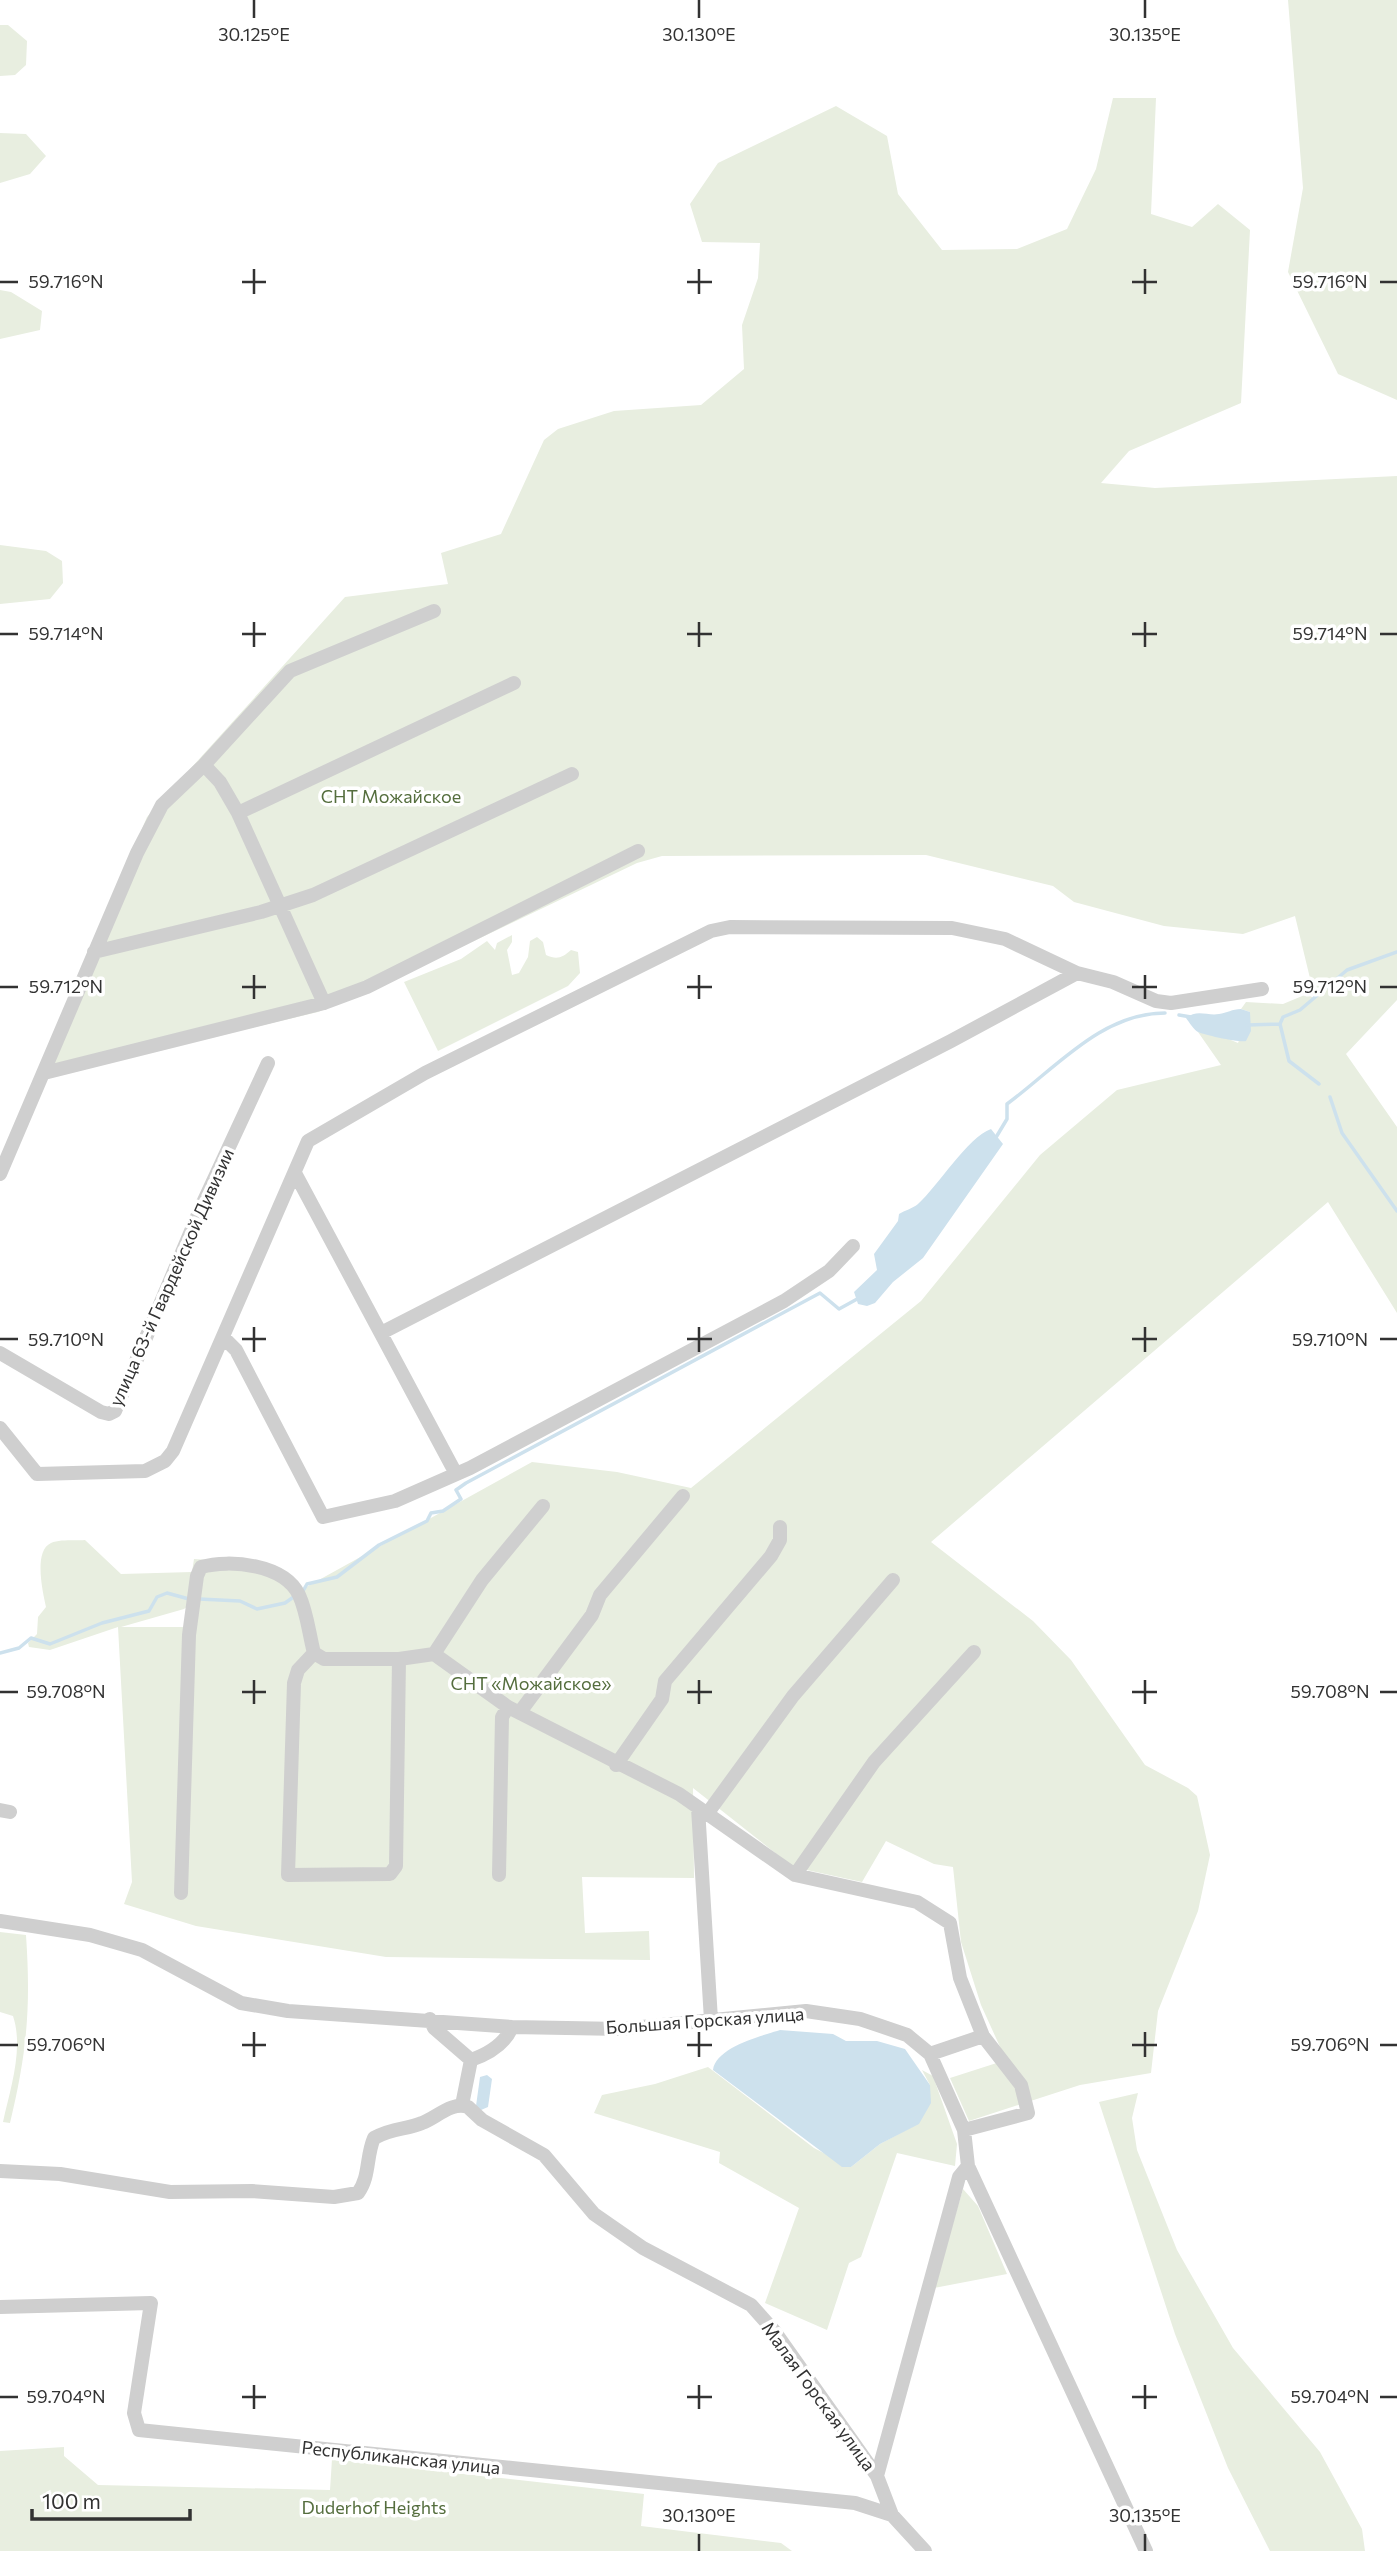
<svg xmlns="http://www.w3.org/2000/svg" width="1397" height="2551" viewBox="0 0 1397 2551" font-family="Commissioner,sans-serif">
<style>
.green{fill:#e8eee0;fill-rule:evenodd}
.water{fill:#cde1ed}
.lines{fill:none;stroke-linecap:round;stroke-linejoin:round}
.stream{stroke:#cde1ed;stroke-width:3.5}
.minor{stroke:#cfcfcf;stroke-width:14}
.ticks{fill:none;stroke:#323232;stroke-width:2.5}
.labels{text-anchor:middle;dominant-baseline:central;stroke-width:7;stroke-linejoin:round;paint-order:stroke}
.park-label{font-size:18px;fill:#556e3e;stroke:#fff}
.street-label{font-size:18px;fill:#323232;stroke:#fff}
.ticks-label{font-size:18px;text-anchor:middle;fill:#323232;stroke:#fff;stroke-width:7;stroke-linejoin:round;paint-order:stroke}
</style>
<rect width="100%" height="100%" fill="#fff"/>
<!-- green -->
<path class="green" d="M1288 0H1397V400L1338 374 1288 272 1303 188Z
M0 25H8L27 41 26 65 15 75 0 76Z
M1113 98H1156L1151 214 1192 227 1218 204 1250 230 1241 403 1129 451 1101 483 1155 488 1397 476V1000L1346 1054 1397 1127V1313L1328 1202 931 1542 1033 1621 1071 1660 1145 1765 1188 1788 1197 1796 1210 1855 1198 1911 1158 2011 1151 2073 1080 2085 969 2121 950 2078 1006 2060 981 2005 961 1942 953 1867 934 1864 886 1841 862 1882 793 1867 693 1788 694 1878 582 1877 585 1933 649 1931 650 1960 386 1957 196 1926 124 1904 132 1882 118 1627 50 1650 29 1647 28 1643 37 1634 38 1617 46 1607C43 1593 33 1551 51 1543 60 1539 75 1541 85 1540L121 1574 192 1572 194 1559 258 1563 299 1591 532 1462 617 1472 691 1488 921 1301 1040 1155 1117 1090 1221 1065 1198 1032 1219 1035 1238 1043 1250 1012 1241 1009 1246 1002 1283 1004 1307 994 1315 999 1295 916 1243 934 1164 926 1074 902 1053 886 926 855 662 856 637 863 374 989 318 1012 49 1076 39 1073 147 817 345 597 448 584 441 553 501 534 544 440 558 429 614 411 701 405 744 369 742 325 758 278 760 243 702 242 690 204 718 163 836 106 887 136 898 194 942 250 1017 249 1067 229 1096 169ZM188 1606 186 1627H121L184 1609Z
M0 133 26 134 46 156 30 174 0 183Z
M0 290 11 292 42 311 40 330 0 339Z
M0 545 46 551 62 561 63 583 50 599 0 604Z
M512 935V942L507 950 512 975 519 973 528 957 530 941 537 937 543 942 546 955C557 960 562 958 571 950L578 952 580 973 568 986 438 1051 404 982 461 959 487 941 495 950 497 943Z
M0 1932 26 1935C31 2008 27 2052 10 2123L3 2122C10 2090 24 2049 13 2016L0 2012Z
M708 2067 814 2148 851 2167 880 2144 919 2123 930 2085 922 2070 933 2076 957 2144 955 2166 897 2153 861 2257 849 2263 827 2330 765 2303 799 2208 719 2163 720 2152 594 2113 602 2095 655 2084Z
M1138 2093 1132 2118 1137 2150 1177 2250 1233 2348 1320 2452 1362 2529 1365 2551H1270L1228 2468 1175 2334 1099 2102Z
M963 2189 978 2206 1007 2274 934 2288Z
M64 2447V2456L98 2485 330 2490 332 2459 644 2494 641 2526 781 2543 792 2551H0V2451Z"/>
<!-- water -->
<path class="water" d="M1241 1009 1250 1012 1251 1031 1246 1041C1241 1043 1204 1035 1198 1032 1194 1030 1189 1022 1186 1018 1197 1009 1207 1016 1219 1014 1227 1013 1232 1009 1241 1009Z
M991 1129 1003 1144 923 1258 893 1282 875 1303 867 1306 858 1304 854 1292 877 1270 874 1254 898 1221 899 1214C905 1210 912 1209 918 1204 938 1186 968 1137 991 1129Z
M780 2030 833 2034 846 2041H877L905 2049 930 2085 931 2103 919 2124 880 2144 851 2167H842L713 2070C716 2047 761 2036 780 2030Z
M487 2075 492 2079 488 2107 481 2110 476 2106 480 2077Z"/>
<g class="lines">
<!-- stream -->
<path class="stream" d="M1179 1015 1191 1017
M1247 1025 1280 1024
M1319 1084 1289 1061 1280 1024 1283 1017 1300 1010 1347 970 1397 952
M1330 1097 1342 1133 1397 1211
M995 1139 1007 1119V1104C1055 1069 1101 1013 1165 1013
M303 1591 307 1584 337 1577 379 1545 427 1521 431 1513 443 1511 461 1499 456 1490 466 1483 820 1293 839 1309 859 1298
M199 1599 240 1601 257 1609 285 1603 295 1596
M0 1653 19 1648 31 1638 50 1644 102 1623 149 1611 157 1597 167 1593 189 1599"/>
<!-- minor -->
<path class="minor" d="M204 765 220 782 238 813 324 1003
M238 813 514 683
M94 952 261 912 313 895 572 774
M44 1073 324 1003 367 987 638 851
M295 1173 455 1472
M0 1174 137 853 162 805 204 765 290 671 434 611
M383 1332 951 1041 1077 973
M223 1337 236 1350 323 1517 395 1501 470 1468 784 1301 829 1271 853 1246
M0 1353 101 1412 109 1414 115 1411 202 1205 268 1063
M0 1428 37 1474 145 1471 165 1461 173 1451 308 1141 425 1073 711 931 730 927 952 928 1005 939 1077 973 1113 982 1156 1001 1171 1003 1262 989
M314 1653 298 1670 294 1683 288 1875 390 1874 396 1866 399 1659
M434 1654 482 1580 543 1506
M520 1712 592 1615 600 1595 683 1496
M616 1765 662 1699 665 1681 771 1556 780 1540V1527
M698 1808 711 2020
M0 1810 10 1812
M707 1814 793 1696 893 1580
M499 1875 502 1717 508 1707
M795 1875 874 1762 974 1652
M181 1893 189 1635 197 1576 201 1567C230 1559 284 1564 299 1595 307 1612 309 1634 314 1653L324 1659H399L434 1654 508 1707 679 1794 795 1875 917 1902 950 1923 960 1978 983 2036 1021 2085 1028 2113 964 2130
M0 1921 90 1935 142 1950 241 2003 288 2011 512 2027 621 2029 806 2011 860 2019 907 2035 930 2054 964 2130 968 2166 1146 2551
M430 2019 434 2028 471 2060
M930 2054 983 2036
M471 2060C488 2054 505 2044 512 2027
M462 2105 471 2060
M0 2171 60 2174 170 2192 252 2191 334 2197 358 2193C370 2177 366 2156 374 2138 394 2127 406 2130 422 2123 436 2118 452 2101 468 2107L482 2120 544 2155 594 2214 643 2248 751 2305 775 2332 877 2476 892 2515
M0 2307 151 2303 134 2413 139 2430 855 2503 892 2515 925 2551
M877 2476 959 2177 968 2166"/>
</g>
<!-- ticks -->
<path class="ticks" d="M254 0V18M699 0V18M1145 0V18M254 269V294M699 269V294M1145 269V294M0 282H18M242 282H266M687 282H712M1132 282H1157M1380 282H1397M254 622V647M699 622V647M1145 622V647M0 634H18M242 634H266M687 634H712M1132 634H1157M1380 634H1397M254 975V999M699 975V999M1145 975V999M0 987H18M242 987H266M687 987H712M1132 987H1157M1380 987H1397M254 1327V1352M699 1327V1352M1145 1327V1352M0 1339H18M242 1339H266M687 1339H712M1132 1339H1157M1380 1339H1397M254 1680V1704M699 1680V1704M1145 1680V1704M0 1692H18M242 1692H266M687 1692H712M1132 1692H1157M1380 1692H1397M254 2032V2057M699 2032V2057M1145 2032V2057M0 2045H18M242 2045H266M687 2045H712M1132 2045H1157M1380 2045H1397M254 2385V2409M699 2385V2409M1145 2385V2409M0 2397H18M242 2397H266M687 2397H712M1132 2397H1157M1380 2397H1397M699 2534V2551M1145 2534V2551"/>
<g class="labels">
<!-- park labels -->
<g class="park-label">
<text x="391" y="796">СНТ Можайское</text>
<text x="531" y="1683">СНТ «Можайское»</text>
<text x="374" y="2507">Duderhof Heights</text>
</g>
<!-- street labels -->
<g class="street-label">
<text transform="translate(171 1277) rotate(-66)">улица 63-й Гвардейской Дивизии</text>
<text transform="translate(705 2020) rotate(-4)">Большая Горская улица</text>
<text transform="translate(819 2396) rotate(54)">Малая Горская улица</text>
<text transform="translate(401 2457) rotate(6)">Республиканская улица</text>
</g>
</g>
<g class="ticks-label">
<text x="254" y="41">30.125°E</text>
<text x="699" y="41">30.130°E</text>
<text x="1145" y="41">30.135°E</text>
<text x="66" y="288">59.716°N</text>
<text x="1330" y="288">59.716°N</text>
<text x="66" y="640">59.714°N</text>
<text x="1330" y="640">59.714°N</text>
<text x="66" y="993">59.712°N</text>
<text x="1330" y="993">59.712°N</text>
<text x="66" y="1346">59.710°N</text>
<text x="1330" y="1346">59.710°N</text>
<text x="66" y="1698">59.708°N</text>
<text x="1330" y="1698">59.708°N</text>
<text x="66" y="2051">59.706°N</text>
<text x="1330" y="2051">59.706°N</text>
<text x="66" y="2403">59.704°N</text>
<text x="1330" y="2403">59.704°N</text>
<text x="699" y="2522">30.130°E</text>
<text x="1145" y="2522">30.135°E</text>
</g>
<!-- scale -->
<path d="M32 2509v10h158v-10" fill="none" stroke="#323232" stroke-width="3.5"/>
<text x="42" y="2509" font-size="21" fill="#323232" stroke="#ffffff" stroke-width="5" paint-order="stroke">100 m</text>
</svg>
